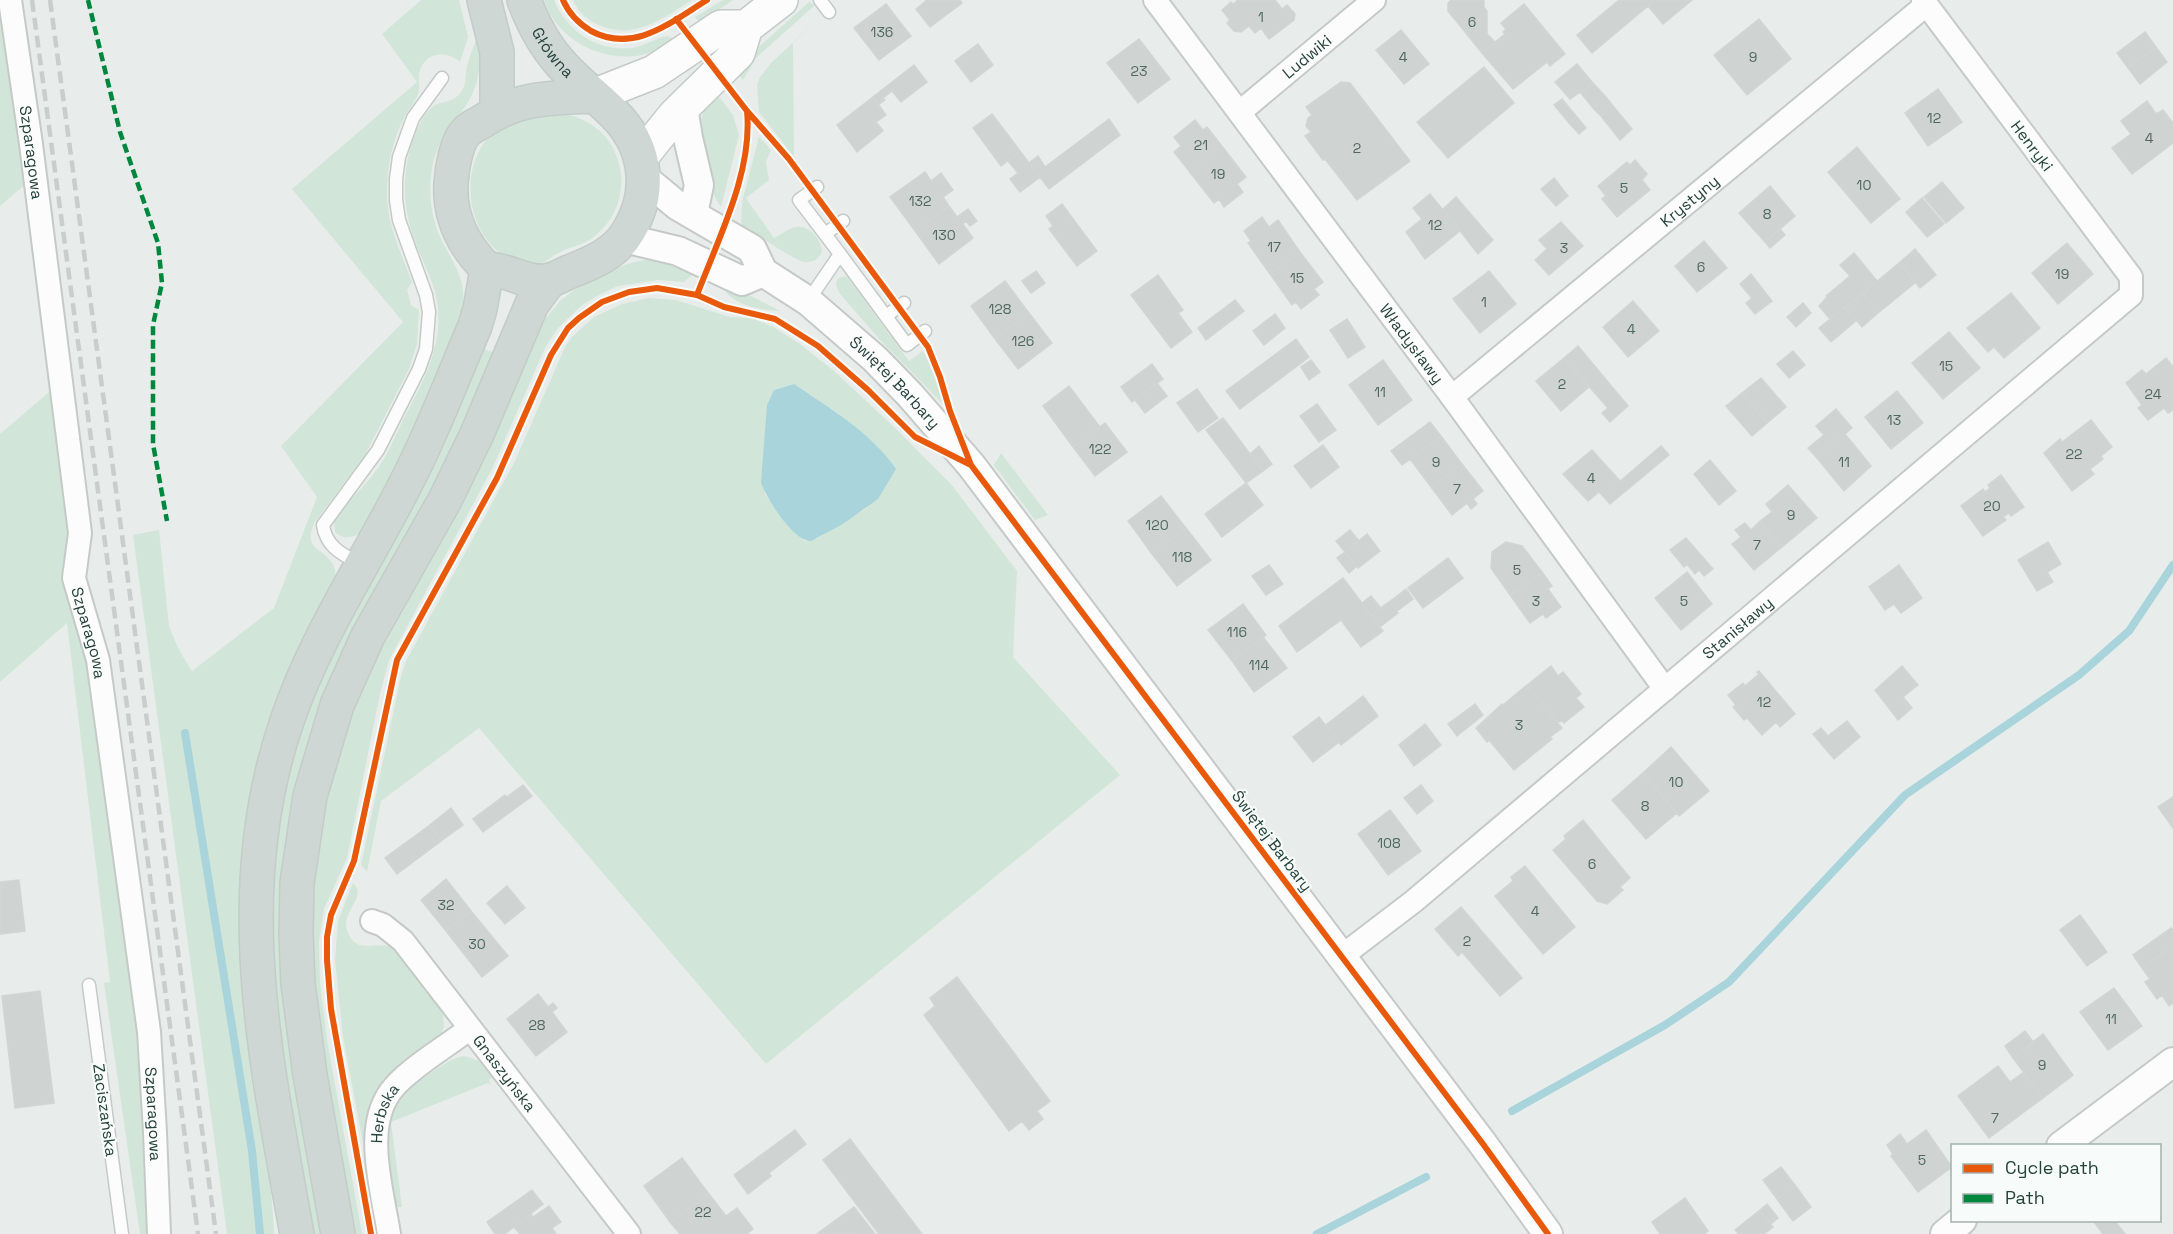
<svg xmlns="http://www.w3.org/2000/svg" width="2173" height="1234" viewBox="0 0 2173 1234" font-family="'Space Grotesk',sans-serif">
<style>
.green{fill:#d1e6d8;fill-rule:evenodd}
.water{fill:#a9d4db}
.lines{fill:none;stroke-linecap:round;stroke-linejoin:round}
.stream{stroke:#a9d4db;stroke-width:8}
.building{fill:#cfd4d2;stroke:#d1d6d4;stroke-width:1.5}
.service-casing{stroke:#c5cac8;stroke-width:15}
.minor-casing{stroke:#c5cac8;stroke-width:26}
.tertiary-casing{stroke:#c5cac8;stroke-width:32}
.secondary-casing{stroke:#c3cbc8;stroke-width:36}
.primary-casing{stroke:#c3ccc9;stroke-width:36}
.service{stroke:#fcfcfc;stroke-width:12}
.minor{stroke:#fcfcfc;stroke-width:22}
.tertiary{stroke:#fcfcfc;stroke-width:28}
.secondary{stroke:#fcfcfc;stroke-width:33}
.primary{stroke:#cfd7d5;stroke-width:33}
.rail{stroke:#c9cdcc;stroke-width:4.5;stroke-dasharray:12 6;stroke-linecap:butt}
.quiet{stroke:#00873e;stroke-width:4.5;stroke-dasharray:9 4.5;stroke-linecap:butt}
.cycleway-casing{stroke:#f7fbf9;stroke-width:10}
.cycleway{stroke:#e8590c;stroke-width:6}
.labels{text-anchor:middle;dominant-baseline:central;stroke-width:4.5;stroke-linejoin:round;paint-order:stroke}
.number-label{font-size:14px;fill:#506761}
.street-label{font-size:16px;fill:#24423a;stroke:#f7fbf9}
</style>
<rect width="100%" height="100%" fill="#e8edeb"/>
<!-- green -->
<path class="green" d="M0 0 27 183 0 206Z
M421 0H459L468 37 460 62C447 50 425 52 420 71 417 78 421 86 418 94 415 102 408 110 404 118 392 141 387 167 387 193 387 224 401 253 412 282L407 290 411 305 419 310 417 344 409 369 365 455 314 523C303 551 322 546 332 563 335 567 335 572 336 577L240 915C238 1023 270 1127 274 1234H227L133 535 159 530 169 626 179 650 192 671 274 608 317 497 281 446 403 322 292 189 417 82 382 34Z
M544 0H554C566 31 598 52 632 48 645 46 655 38 667 36L677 40C666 46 655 52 642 55 602 63 557 40 544 0Z
M573 0H692C663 18 634 41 599 25 587 20 578 12 573 0Z
M723 0H733L700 23 695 17Z
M809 2 815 5 756 58 743 80 734 69Z
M824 14 793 42 794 157 759 112 757 85 760 77 772 62Z
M477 36C481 59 481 81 468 102 453 126 437 139 432 169 428 195 431 221 444 245 452 260 461 273 463 291 465 318 450 344 440 368 427 398 417 428 403 457 390 483 375 507 361 533 351 538 343 540 335 532L334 521C345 503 362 490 375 472 387 457 394 438 403 420 425 379 447 339 435 291 430 275 422 260 416 244 406 218 402 191 407 164 409 147 421 112 437 104 446 101 455 101 461 92 466 85 465 79 466 71 468 59 474 47 477 36Z
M714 90 733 115 739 135 721 207C712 194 709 182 705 167 697 136 697 117 714 90Z
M558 112C572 115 588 120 600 131 629 159 629 207 597 234 588 243 576 246 564 250 554 255 545 261 537 268 523 263 506 259 495 249 457 213 462 137 517 118 529 114 545 114 558 112Z
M759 137 771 150 766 162 769 180 746 198 774 238C781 235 788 228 796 227 809 225 821 239 822 251 820 259 812 263 804 262 793 260 754 232 741 225L742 202Z
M657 258 694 268 691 276 684 282 658 280 618 286 599 295 582 305 558 328 545 348 492 469 389 660 380 694 347 858 324 909 319 942 320 982 327 1040 362 1234H353L312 982 309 913 320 814 359 689 541 324 560 301 574 290 622 266 634 262Z
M843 276 848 278 909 361 923 351 936 378 945 406 880 340 840 294 836 286 837 279Z
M720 280 780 311C758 309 727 306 720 280Z
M649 298 676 300 730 317 752 318 775 328 800 344 834 371 895 428 951 484 1017 571 1013 657 1120 775 766 1064 479 728 381 801 367 872 361 865 401 676 406 661 515 461 565 347 573 336 594 317 622 304ZM794 384 839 414 867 508 818 538 805 541 781 516 765 494 774 390Z
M482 348 494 353 440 473 348 643 289 1032 323 1234H311L281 1064 269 911 281 802 299 733 324 667Z
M55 387 132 981 147 1137 154 1234H140L104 983 110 982 67 623 0 682V434Z
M1001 453 1048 515 1035 520 994 465Z
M353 883C368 898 341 910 347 930 356 958 379 938 395 949L443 1014 444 1027 440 1037 363 1143 343 1037 335 959 338 921Z
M464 1056 480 1061 492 1078 489 1080 491 1086 488 1083 391 1122 402 1207H391C388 1173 376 1128 399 1099 407 1089 418 1082 428 1075 439 1068 450 1058 464 1056Z"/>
<!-- water -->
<path class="water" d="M794 384C828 407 873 434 896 469L878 499 843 524 811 541C793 541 766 498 761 482L767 405 774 390Z"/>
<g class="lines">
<!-- stream -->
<path class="stream" d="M185 733 252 1151 260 1234
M1512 1111 1665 1025 1729 982 1905 795 2079 675 2129 631 2173 565
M1317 1234 1426 1177"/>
</g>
<!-- building -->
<path class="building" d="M927 0H960L962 3 930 27 916 9Z
M1238 0H1275L1282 9 1287 5 1295 14 1294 20 1269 39 1261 28 1255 33 1249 26 1241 32 1234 31 1227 23 1230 20 1222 10 1231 2 1233 4Z
M1451 0H1484V7L1487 11V34L1495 42 1482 53 1448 11V3Z
M1619 0H1655L1592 53 1577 35Z
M1655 0H1692L1663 24 1648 6Z
M886 4 911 36 879 60 854 28Z
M1524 4 1565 54 1550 66 1547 62 1513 89 1482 53 1505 34 1503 32 1506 29 1501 23Z
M1759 19 1791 59 1747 95 1714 55Z
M1401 30 1429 64 1404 84 1376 50Z
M2145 32 2156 47 2128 68 2117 53Z
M1139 39 1170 79 1138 103 1107 63Z
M978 44 993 65 971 82 955 61Z
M2156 47 2167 62 2140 84 2128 68Z
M1577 64 1593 83 1570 99 1555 82Z
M914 65 927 82 901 102 892 91 883 98 885 100 878 105 873 97Z
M1484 67 1514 103 1448 158 1417 122Z
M1341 82 1350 83 1410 161 1357 200 1325 159 1323 160 1305 136 1311 132 1306 126 1308 118 1312 115 1306 107Z
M1593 83 1606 97 1593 108 1581 93Z
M1938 89 1962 122 1928 146 1905 113Z
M873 97 886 115 876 122 883 131 857 152 837 125Z
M1606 97 1613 106 1601 116 1593 108Z
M1562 99 1577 117 1569 123 1554 105Z
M2147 101 2156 114 2163 110 2173 123V143L2132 174 2112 148 2131 134 2121 121Z
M1613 106 1632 129 1620 140 1601 116Z
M992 114 1020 151 1001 166 973 128Z
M1577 117 1586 128 1579 134 1569 123Z
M1109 119 1120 135 1049 189 1029 163 1038 156 1045 167Z
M1195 120 1203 130 1207 127 1221 145 1189 171 1174 152 1181 146 1174 137Z
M1221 145 1246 177 1237 184 1243 192 1224 207 1219 199 1214 203 1189 171Z
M1857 147 1900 199 1871 223 1828 172Z
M1020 151 1040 177 1020 192 1010 179 1018 173 1008 161Z
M1635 160 1647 174 1642 180 1650 190 1617 217 1602 199 1606 196 1598 186 1627 162 1630 165Z
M925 172 931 181 941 173 953 190 943 197 949 206 915 231 890 197Z
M1554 178 1568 196 1556 206 1541 189Z
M1942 182 1964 208 1946 223 1924 197Z
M1770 186 1795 216 1765 242 1739 213Z
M1430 194 1460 231 1425 259 1406 232 1422 219 1413 208Z
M1456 197 1493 240 1478 254 1443 209Z
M1922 198 1944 224 1927 237 1906 212Z
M1062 204 1097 251 1077 266 1049 229 1053 226 1046 216Z
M949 206 957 217 968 209 977 221 970 226 966 221 963 224 973 238 939 264 915 231Z
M1262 217 1269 227 1278 220 1300 252 1270 274 1248 243 1251 241 1244 231Z
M1561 222 1583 246 1549 275 1535 260 1547 249 1539 240Z
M1780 229 1785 235 1770 248 1765 242Z
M1704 241 1727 268 1697 292 1675 266Z
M2067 243 2093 274 2058 304 2032 273Z
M1915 249 1936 275 1920 288 1899 263Z
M1300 252 1323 282 1314 289 1319 295 1301 309 1296 302 1292 305 1270 274Z
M1854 253 1877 281 1830 319 1819 306 1827 297 1826 296 1850 276 1840 265Z
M1899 263 1915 283 1878 313 1863 293Z
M1036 271 1045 283 1031 293 1022 281Z
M1489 271 1516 304 1480 333 1453 299Z
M1751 274 1772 301 1755 314 1746 303 1752 298 1740 284Z
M1158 275 1183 310 1178 313 1192 332 1171 348 1131 295Z
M1005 281 1029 313 995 339 971 306Z
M1863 293 1878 313 1862 327 1845 307Z
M2011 293 2040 328 2004 358 1994 347 1988 352 1967 328Z
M1235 300 1244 311 1206 340 1198 328Z
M1633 301 1659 331 1628 357 1603 327Z
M1803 303 1811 313 1796 327 1787 317Z
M1845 307 1857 320 1831 342 1819 328Z
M1029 313 1052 343 1018 369 995 339Z
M1275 314 1285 328 1264 345 1253 331Z
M1347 319 1365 347 1348 358 1330 330Z
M1949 332 1980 368 1943 399 1912 363Z
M1296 339 1309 357 1240 409 1226 391Z
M1578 346 1628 406 1610 422 1602 413 1608 408 1564 358Z
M1793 351 1805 365 1789 378 1777 364Z
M1564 358 1589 387 1561 411 1536 381Z
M2166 358 2173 367V410L2168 413 2164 408 2148 420 2138 408 2142 405 2126 383 2142 370 2146 374Z
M1311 360 1320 372 1309 380 1301 367Z
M1383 360 1412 400 1378 425 1349 385Z
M1152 364 1163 379 1132 402 1121 387Z
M1761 378 1786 407 1767 423 1742 393Z
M1157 383 1167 396 1145 413 1135 400Z
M1069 386 1100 427 1073 447 1043 406Z
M1197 389 1218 418 1198 432 1177 403Z
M1897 391 1923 423 1891 449 1865 417Z
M1742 393 1767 423 1752 436 1726 406Z
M1317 404 1336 430 1319 442 1300 416Z
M1836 409 1852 428 1817 458 1808 448 1824 435 1816 426Z
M1223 418 1263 471 1246 483 1206 430Z
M2091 420 2112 447 2101 456 2103 459 2090 469 2094 474 2072 491 2044 453 2060 439 2062 442Z
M1430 422 1441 436 1402 465 1391 451Z
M1105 423 1127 452 1095 476 1073 447Z
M1845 434 1871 466 1844 491 1817 458Z
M1441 436 1462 464 1431 487 1410 459Z
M1323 445 1339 467 1311 488 1294 466Z
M1259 446 1272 464 1263 471 1250 454Z
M1661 446 1669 455 1610 504 1603 496Z
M1592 450 1620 481 1603 496 1599 492 1588 501 1563 474Z
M1710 460 1736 491 1719 505 1694 474Z
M1462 464 1483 491 1473 499 1477 504 1471 509 1467 503 1452 515 1431 487Z
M2001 475 2024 507 2011 516 2009 513 2003 517 2006 520 1983 536 1961 506 1983 489 1985 492 1990 488 1988 485Z
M1246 483 1263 505 1222 537 1205 514Z
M1788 485 1817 518 1782 547 1760 521 1772 512 1766 504Z
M1161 496 1186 528 1152 554 1128 521Z
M1760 521 1782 547 1754 570 1732 544 1741 537 1735 530 1745 523 1751 530Z
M1186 528 1211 560 1177 586 1152 554Z
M1350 530 1359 541 1345 552 1336 541Z
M1367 534 1380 551 1358 568 1345 552Z
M1686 538 1713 569 1704 576 1699 570 1695 574 1687 564 1684 567 1670 550Z
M1506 542 1522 546 1542 572 1510 595 1491 568 1492 552Z
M2048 542 2061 564 2047 572 2053 582 2037 591 2018 560Z
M1345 552 1357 566 1349 573 1337 558Z
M1448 558 1463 578 1423 608 1408 588Z
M1269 565 1283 584 1266 595 1252 576Z
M1899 565 1922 598 1901 613 1894 604 1885 610 1869 587Z
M1542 572 1552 586 1548 589 1561 607 1546 618 1543 614 1530 623 1510 595Z
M1687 572 1712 604 1681 630 1655 598Z
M1343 578 1383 631 1361 647 1341 620 1297 652 1279 626Z
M1406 589 1413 599 1397 611 1389 602Z
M1371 596 1381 608 1371 615 1362 603Z
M1389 602 1398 613 1380 627 1371 615Z
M1243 604 1266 635 1232 661 1208 630Z
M1263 637 1287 668 1254 692 1232 661Z
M1551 666 1558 676 1563 672 1581 694 1576 698 1584 707 1564 723 1561 720 1558 723 1527 685Z
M1902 666 1918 685 1903 697 1912 708 1898 720 1875 690Z
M1759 671 1795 714 1780 727 1776 722 1762 735 1747 718 1744 720 1733 707 1736 705 1728 695 1743 683 1745 686 1759 674 1757 672Z
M1527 685 1562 728 1550 737 1552 739 1514 770 1489 740 1487 742 1476 728 1502 704 1503 705Z
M1363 696 1378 716 1341 745 1326 725Z
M1475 704 1483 715 1457 736 1448 724Z
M1319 717 1339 742 1313 762 1293 737Z
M1847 721 1860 737 1834 759 1813 734 1821 728 1828 736Z
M1425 724 1441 745 1414 766 1399 745Z
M1671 747 1709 791 1679 816 1643 773Z
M1643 773 1677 813 1646 839 1612 800Z
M523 785 532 796 483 832 473 819 505 795 507 797Z
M1421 785 1433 801 1417 814 1404 798Z
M2173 797V828L2158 807Z
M451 808 463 825 441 841 430 825Z
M1390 810 1421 851 1388 875 1358 834Z
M1583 820 1630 878 1620 887 1623 890 1607 904 1597 901 1553 850 1566 839 1564 836Z
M430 825 441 841 397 874 385 858Z
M1525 866 1575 927 1543 954 1495 896 1513 881 1511 877Z
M446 879 471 911 446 931 421 900Z
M19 880 25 931 0 934V882Z
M507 886 525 908 505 924 487 903Z
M1461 907 1522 978 1500 996 1462 952 1458 956 1435 929Z
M471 911 508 956 482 977 446 931Z
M2080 915 2107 952 2087 966 2060 930Z
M2171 928 2173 930V946L2142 968 2133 955Z
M2173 946V1003L2169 1006 2162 995 2157 999 2145 982 2150 979 2142 968Z
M957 977 1050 1101 1037 1111 1043 1119 1029 1130 1022 1121 1009 1131 924 1015 935 1006 930 998Z
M2114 988 2142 1026 2108 1050 2080 1012Z
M40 991 54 1103 15 1108 2 996Z
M538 994 548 1007 553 1003 557 1008 552 1012 567 1032 536 1056 507 1019Z
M2025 1031 2034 1043 2013 1058 2005 1046Z
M2043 1034 2073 1075 2043 1098 2013 1058Z
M1998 1066 2010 1082 2024 1072 2043 1098 1989 1138 1958 1096Z
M795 1130 806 1144 769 1173 771 1176 748 1194 734 1175Z
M1926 1130 1952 1167 1918 1192 1891 1156 1893 1154 1887 1145 1900 1134 1907 1144Z
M850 1139 922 1234H879L823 1160Z
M682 1158 709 1194 670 1222 644 1186Z
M1781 1167 1795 1185 1777 1199 1763 1180Z
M1795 1185 1811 1207 1793 1221 1777 1199Z
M532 1190 543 1204 505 1234H495L487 1222Z
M709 1194 726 1216 737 1208 753 1229 747 1234H680L670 1222Z
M1685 1198 1708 1231 1704 1234H1660L1652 1222Z
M1767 1204 1778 1218 1771 1224 1760 1210Z
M549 1206 561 1222 552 1228 556 1234H520L514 1227 531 1214 533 1217Z
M854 1207 875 1234 818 1233Z
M1760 1210 1773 1227 1764 1234H1739L1735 1230Z
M2095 1220H2114L2125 1234H2103L2094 1222Z"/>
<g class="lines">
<!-- service casing -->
<g class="service-casing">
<path id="service" d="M820 0 829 12
M817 187 799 200 840 254
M825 234 843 221
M808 301 840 254 907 345 925 331
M886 316 904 303
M360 564C342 554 326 547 323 525L378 450 419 369 426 349 429 312 426 295 399 220 396 200V179L399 157 413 118 442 78
M89 985 122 1234"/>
</g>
<!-- minor casing -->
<g class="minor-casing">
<g id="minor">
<path id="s1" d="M10 0 31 144 80 533 74 578 98 660 149 1032 155 1132 159 1234"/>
<path id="s2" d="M1155 0 1452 397 1665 689"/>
<path id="s3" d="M1240 112 1374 0"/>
<path id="s4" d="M1452 397 1926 5"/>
<path id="s5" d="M372 921 383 925 403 941 629 1234"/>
<path id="s6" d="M1342 956 1414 901 2131 295V277L1923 0"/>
<path id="s7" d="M389 1234C382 1188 361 1123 395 1086 413 1066 447 1046 469 1029"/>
</g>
</g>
<!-- tertiary casing -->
<g class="tertiary-casing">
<g id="tertiary">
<path d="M683 107 688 138 699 185 693 214"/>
<path id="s8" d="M644 178 678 206 752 249 763 272 808 301 875 359 910 395 971 465 1483 1144 1548 1234"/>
<path d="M624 238 678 251 742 281 763 272"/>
<path d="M2061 1146 2173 1062"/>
<path d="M1945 1234 1962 1220"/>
</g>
</g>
<!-- secondary casing -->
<g class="secondary-casing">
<path id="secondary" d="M593 96 654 72 721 27H746
M641 157 675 115 738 53 746 27 781 0"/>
</g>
<!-- primary casing -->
<g class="primary-casing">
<g id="primary">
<path d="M484 0 497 52V112"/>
<path id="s9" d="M524 0C533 24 545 47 563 66 580 85 603 101 619 119 648 152 651 195 628 232 615 254 591 263 569 272 562 275 555 279 548 281 526 284 508 269 487 269 464 246 449 217 451 183 452 169 456 141 467 131 471 127 478 124 483 121 519 97 551 98 593 96"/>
<path d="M297 1234C266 1062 228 892 287 721 316 635 367 561 407 481 433 431 453 377 475 326L480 309 487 269"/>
<path d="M338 1234 310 1075 298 984 296 934 297 883 310 796 337 705 368 636 445 500 477 434 532 304 550 280"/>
</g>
</g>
<!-- service -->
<use href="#service" class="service"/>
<!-- minor -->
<use href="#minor" class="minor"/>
<!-- tertiary -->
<use href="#tertiary" class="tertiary"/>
<!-- secondary -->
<use href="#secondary" class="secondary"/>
<!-- primary -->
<use href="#primary" class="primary"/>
<!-- rail -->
<path class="rail" d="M32 0 198 1234
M50 0 216 1234"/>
<!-- quiet -->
<path class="quiet" d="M88 0 120 132 158 243 162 283 153 325V444L167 521"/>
<!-- cycleway casing -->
<g class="cycleway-casing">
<path id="cycleway" d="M563 0C569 14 578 23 591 31 634 54 671 22 707 0
M676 19 747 111 789 159 928 347 940 377 950 411 971 465 1483 1144 1548 1234
M697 295C718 239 753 172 747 111
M371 1234 331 1009 327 960V937L331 915 354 861 397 660 497 478 551 355 568 328 579 318 602 302 629 292 657 288 697 295 724 307 775 319 818 346 868 390 915 437 971 465"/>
</g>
<!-- cycleway -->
<use href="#cycleway" class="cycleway"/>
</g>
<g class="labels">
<!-- number labels -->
<g class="number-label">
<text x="1261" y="17">1</text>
<text x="1472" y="22">6</text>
<text x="882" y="32">136</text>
<text x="1403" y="57">4</text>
<text x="1753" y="57">9</text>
<text x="1139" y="71">23</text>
<text x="1934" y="118">12</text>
<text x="2149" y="138">4</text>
<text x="1201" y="145">21</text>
<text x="1357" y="148">2</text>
<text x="1218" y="174">19</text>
<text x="1864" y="185">10</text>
<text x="1624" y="188">5</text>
<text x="920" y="201">132</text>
<text x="1767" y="214">8</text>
<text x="1435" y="225">12</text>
<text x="944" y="235">130</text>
<text x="1274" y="247">17</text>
<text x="1564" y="248">3</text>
<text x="1701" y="267">6</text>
<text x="2062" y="274">19</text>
<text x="1297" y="278">15</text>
<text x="1484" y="302">1</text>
<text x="1000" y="309">128</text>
<text x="1631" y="329">4</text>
<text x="1023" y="341">126</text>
<text x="1946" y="366">15</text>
<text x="1562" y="384">2</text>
<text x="1380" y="392">11</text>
<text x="2153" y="394">24</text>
<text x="1894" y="420">13</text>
<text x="1100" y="449">122</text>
<text x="2074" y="454">22</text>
<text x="1436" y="462">9</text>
<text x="1844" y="462">11</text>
<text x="1591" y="478">4</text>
<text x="1457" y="489">7</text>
<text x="1992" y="506">20</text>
<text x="1791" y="515">9</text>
<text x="1157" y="525">120</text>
<text x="1757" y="545">7</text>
<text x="1182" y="557">118</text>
<text x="1517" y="570">5</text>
<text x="1536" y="601">3</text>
<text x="1684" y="601">5</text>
<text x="1237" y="632">116</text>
<text x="1259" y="665">114</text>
<text x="1764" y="702">12</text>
<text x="1519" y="725">3</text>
<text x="1676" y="782">10</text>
<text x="1645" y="806">8</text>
<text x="1389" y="843">108</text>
<text x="1592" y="864">6</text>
<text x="446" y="905">32</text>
<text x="1535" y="911">4</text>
<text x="1467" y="941">2</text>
<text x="477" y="944">30</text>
<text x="2111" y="1019">11</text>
<text x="537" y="1025">28</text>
<text x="2042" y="1065">9</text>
<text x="1995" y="1118">7</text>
<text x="1922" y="1160">5</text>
<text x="703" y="1212">22</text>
</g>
<!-- street labels -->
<g class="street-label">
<text stroke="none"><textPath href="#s9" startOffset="60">Główna</textPath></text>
<text stroke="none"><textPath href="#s3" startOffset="87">Ludwiki</textPath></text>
<text transform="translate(2032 146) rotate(53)">Henryki</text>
<text stroke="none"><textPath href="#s1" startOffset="154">Szparagowa</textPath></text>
<text stroke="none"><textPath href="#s4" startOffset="308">Krystyny</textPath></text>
<text stroke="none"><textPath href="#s2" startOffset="429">Władysławy</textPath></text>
<text stroke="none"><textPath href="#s8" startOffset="328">Świętej Barbary</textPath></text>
<text stroke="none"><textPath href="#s6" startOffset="514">Stanisławy</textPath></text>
<text stroke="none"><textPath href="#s1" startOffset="640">Szparagowa</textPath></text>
<text transform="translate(1272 841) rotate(53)">Świętej Barbary</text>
<text stroke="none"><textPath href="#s5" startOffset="204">Gnaszyńska</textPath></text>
<text transform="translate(105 1110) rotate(82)">Zaciszańska</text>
<text stroke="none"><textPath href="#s1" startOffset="1126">Szparagowa</textPath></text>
<text stroke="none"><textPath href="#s7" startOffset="123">Herbska</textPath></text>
</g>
</g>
<!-- legend -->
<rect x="1951" y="1144" width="210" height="78" fill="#f7fbf9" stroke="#a3b1ad" stroke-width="1.5"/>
<rect x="1963" y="1164" width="30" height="9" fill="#e8590c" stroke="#a3b1ad" stroke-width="1.5"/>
<text x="2005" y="1174" font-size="18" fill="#24423a">Cycle path</text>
<rect x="1963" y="1194" width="30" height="9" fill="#00873e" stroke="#a3b1ad" stroke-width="1.5"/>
<text x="2005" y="1204" font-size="18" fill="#24423a">Path</text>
</svg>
